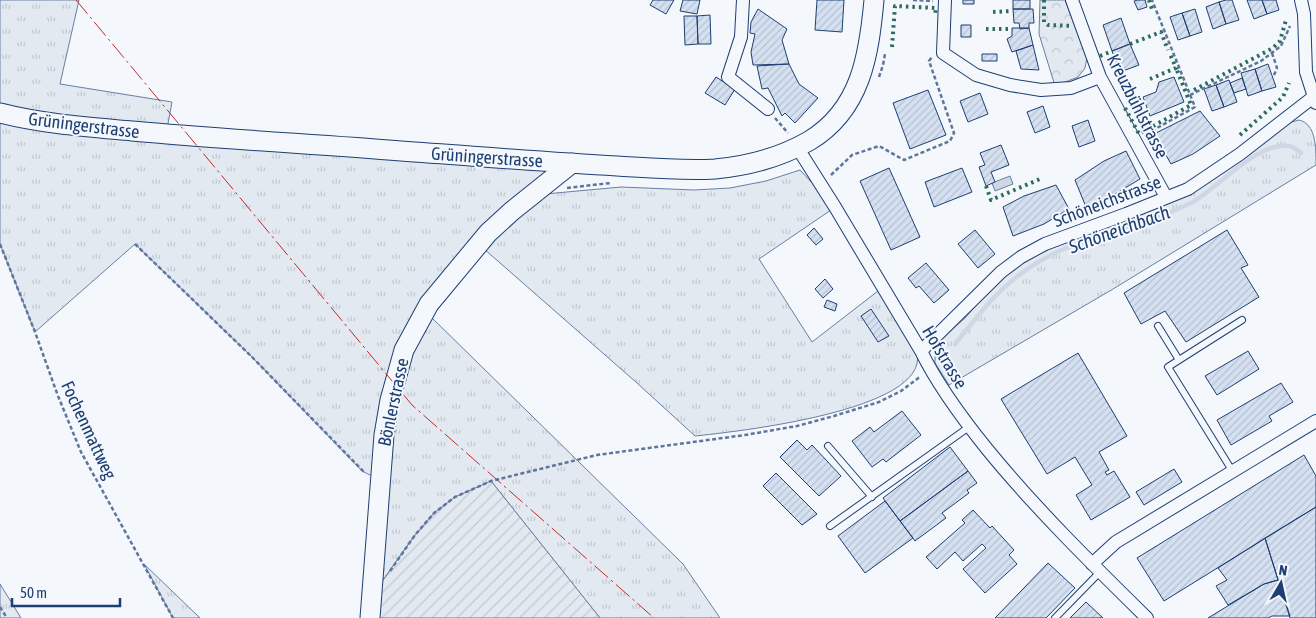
<svg xmlns="http://www.w3.org/2000/svg" width="1316" height="618" viewBox="0 0 1316 618" font-family="'Asap Condensed',sans-serif">
<style>
.grass{fill:url(#grass-tufts);stroke:#687fa3}
.park{fill:url(#park-crowns);stroke:#687fa3}
.garden{fill:url(#garden-furrows);stroke:#687fa3}
.water{fill:#cfd7e4;stroke:#687fa3}
.lines{fill:none;stroke-linecap:round;stroke-linejoin:round}
.stream{stroke:#cfd7e4;stroke-width:4.5}
.building{fill:url(#building-hatch);stroke:#1d3f73}
.lane-casing{stroke:#1d3f73;stroke-width:8}
.street-casing{stroke:#1d3f73;stroke-width:14}
.secondary-casing{stroke:#1d3f73;stroke-width:21}
.path{stroke:#5e769c;stroke-width:2.5;stroke-dasharray:4 2.5;stroke-linecap:butt}
.lane{stroke:#f4f7fb;stroke-width:6}
.street{stroke:#f4f7fb;stroke-width:12}
.secondary{stroke:#f4f7fb;stroke-width:19}
.hedge{stroke:#2c6c60;stroke-width:4;stroke-dasharray:2.5 4;stroke-linecap:butt}
.power{stroke:#c62828;stroke-width:1;stroke-dasharray:18 4 2.5 4;stroke-linecap:butt}
.labels{text-anchor:middle;dominant-baseline:central;stroke-width:4;stroke-linejoin:round;paint-order:stroke}
.street-label{font-size:18px;fill:#1d3f73;stroke:#f4f7fb}
.water-label{font-size:19px;font-style:italic;fill:#1d3f73;stroke:#f4f7fb}
</style>
<defs>
<pattern id="grass-tufts" width="24" height="20" patternUnits="userSpaceOnUse" patternTransform="scale(1.25)"><rect width="24" height="20" fill="#e3e9f0"/><path d="M3 7l-1-3M5 7V3M7 7l1-3M15 17l-1-3M17 17v-4M19 17l1-3" fill="none" stroke="#c2c9d1"/></pattern>
<pattern id="park-crowns" width="20" height="18" patternUnits="userSpaceOnUse" patternTransform="scale(1.25)"><rect width="20" height="18" fill="#e3e9f0"/><path d="M2 6a3 3 0 1 1 6 0M12 15a3 3 0 1 1 6 0" fill="none" stroke="#c2c9d1"/></pattern>
<pattern id="garden-furrows" width="10" height="10" patternUnits="userSpaceOnUse" patternTransform="scale(1.25)"><rect width="10" height="10" fill="#e3e9f0"/><path d="M-1 1l2-2M0 10L10 0M9 11l2-2" fill="none" stroke="#c2c9d1"/></pattern>
<pattern id="building-hatch" width="6" height="6" patternUnits="userSpaceOnUse" patternTransform="scale(1.25)"><rect width="6" height="6" fill="#d5e0f0"/><path d="M-1 1l2-2M0 6l6-6M5 7l2-2" fill="none" stroke="#b6c1d1"/></pattern>
</defs>
<rect width="100%" height="100%" fill="#f4f7fb"/>
<!-- grass -->
<path class="grass" d="M0 0H79L60 84 172 102 166 134 572 163 512 211 429 315 683 564 720 618H600L491 481 415 535 371 597 380 480 362 471 252 357 135 244 35 332 0 244Z
M1299 120C1316 124 1316 147 1316 165L1113 289 949 385 935 363V348L941 339 965 318 993 286 1032 256 1178 199 1288 123Z
M800 170 813 184 831 210 759 259 812 342 878 291 917 353C930 411 733 432 695 436L637 383 483 248 545 194 621 187 694 190 730 188 766 181Z
M144 564 200 618H173Z
M0 584 21 618H0Z"/>
<!-- park -->
<path class="park" d="M1040 0H1065L1087 57 1085 68 1078 77 1055 86 1039 34Z"/>
<!-- garden -->
<path class="garden" d="M491 481 600 618H370L371 597 415 535 434 513 455 497Z"/>
<!-- water -->
<path class="water" d="M1010 176 1013 184 995 191 992 183Z"/>
<g class="lines">
<!-- stream -->
<path class="stream" d="M955 344C978 316 998 288 1029 268 1077 235 1139 229 1191 203 1216 190 1258 141 1288 146 1293 146 1297 150 1301 153"/>
</g>
<!-- building -->
<path class="building" d="M653 0H674L666 14 650 5Z
M683 0H700L697 14 680 11Z
M817 0H844L842 32 815 30Z
M963 0H974V4H963Z
M1013 0H1030V9H1013Z
M1138 0H1145L1147 7 1138 10 1134 1Z
M1226 0H1232L1239 20 1226 24 1219 2Z
M1247 0H1262L1267 14 1254 19Z
M1262 0H1276L1279 10 1267 14Z
M1219 2 1226 24 1213 29 1206 7Z
M758 9 787 29 782 40 789 64 753 65 751 52 755 34 750 33 751 22Z
M1013 9H1033L1034 23H1029V28L1020 29 1019 23H1014Z
M1195 9 1202 32 1190 36 1182 13Z
M1182 13 1190 36 1178 40 1170 17Z
M710 15 711 44H698L697 16Z
M684 16H697L698 44 685 45Z
M1121 18 1130 44 1112 51 1103 25Z
M961 25H971V37H961Z
M1012 28H1029L1033 45 1012 52 1007 39 1012 36Z
M1130 44 1139 65 1120 72 1112 51Z
M1033 45 1039 70 1021 69 1016 51Z
M982 54H997V61H982Z
M789 64 799 84 818 98 795 123 785 113 782 116 768 88 762 89 757 66Z
M1268 64 1276 87 1262 91 1255 69Z
M1255 69 1262 91 1248 96 1241 73Z
M716 77 735 89 725 105 705 93Z
M1174 77 1184 102 1150 116 1143 97 1156 92 1159 82Z
M1242 78 1246 89 1234 93 1230 83Z
M1229 80 1237 102 1224 107 1216 85Z
M1216 85 1224 107 1212 111 1204 89Z
M928 90 946 135 910 149 893 103Z
M980 93 988 114 968 122 960 101Z
M1043 106 1050 127 1035 133 1027 112Z
M1200 111 1220 136 1193 154 1171 164 1154 134Z
M1088 120 1095 141 1079 147 1072 126Z
M1001 145 1009 165 991 172 995 182 986 186 979 167 985 165 980 153Z
M1126 151 1140 179 1115 194 1086 207 1075 180 1104 161Z
M889 168 920 237 891 250 860 181Z
M962 168 972 192 934 207 925 182Z
M1056 185 1069 209 1044 224 1013 236 1003 207 1024 196Z
M814 228 823 239 816 245 807 235Z
M975 230 995 254 978 268 958 244Z
M1227 230 1248 265 1241 268 1259 297 1186 342 1165 311 1141 324 1124 293Z
M926 263 949 290 934 303 919 286 916 288 908 278Z
M825 279 833 289 823 298 815 289Z
M827 300 837 304 835 311 824 307Z
M871 309 889 336 878 342 861 316Z
M1248 351 1259 369 1217 395 1205 376Z
M1078 353 1127 436 1099 452 1109 470 1105 472 1107 475 1114 471 1130 497 1091 520 1076 495 1092 485 1075 457 1047 474 1001 399Z
M1281 383 1293 402 1269 416 1272 421 1231 445 1217 420Z
M902 411 921 435 886 462 883 459 872 467 852 441 870 427 874 432Z
M797 440 807 450 812 445 841 476 819 496 780 457Z
M950 447 968 471 900 521 883 498Z
M1304 455 1316 476V507L1164 601 1137 558Z
M1174 469 1182 482 1144 505 1136 492Z
M968 471 977 483 967 490 969 493 942 513 946 518 915 541 900 521Z
M776 473 817 514 802 525 763 486Z
M885 501 913 538 865 573 838 536Z
M1316 507V618H1290L1265 538Z
M973 510 990 528 992 526 1014 550 1009 555 1017 564 985 593 963 569 986 548 982 544 963 561 955 552 937 569 926 557 965 523 962 520Z
M1265 538 1278 580 1264 584 1228 605 1216 586 1227 580 1218 568Z
M1048 563 1075 588 1046 618H995Z
M1278 580 1290 616H1272L1268 618H1208L1264 584Z
M1086 602 1103 618H1070Z"/>
<g class="lines">
<!-- lane casing -->
<g class="lane-casing">
<path id="lane" d="M1158 326 1179 360
M828 446 872 497
M1233 472 1168 367 1242 320
M830 526 969 427
M1055 618 1100 572"/>
</g>
<!-- street casing -->
<g class="street-casing">
<path id="street" d="M743 0 741 37 728 77 768 109
M945 0 943 53 976 75 1010 85 1041 90 1071 88 1100 77
M1072 0 1100 77 1166 197
M1301 0 1304 14 1306 72 1316 103
M797 147 835 207 921 351C938 386 962 418 987 449 1036 509 1091 563 1147 618
M921 351 1001 272 1021 257 1045 244 1126 214 1188 189 1240 154 1316 95
M1092 564 1116 542 1316 421"/>
</g>
<!-- secondary casing -->
<g class="secondary-casing">
<path id="secondary" d="M0 113C43 124 88 127 132 131 221 139 311 144 401 151 473 156 545 162 617 166 650 168 683 171 715 169 748 166 781 157 809 141 861 110 869 55 874 0
M370 618 384 435 390 400 404 350 429 304 488 233 512 211 572 163"/>
</g>
<!-- path -->
<path class="path" d="M913 0 933 1
M1272 53 1277 68 1274 75
M879 77 883 65 885 54
M1190 95 1261 61 1281 46 1290 26
M775 118 788 133
M1146 134 1195 107 1152 0
M831 175 852 155 879 146 904 160 950 141 954 133 929 61 932 57
M567 188 611 183
M0 244 35 332 58 396 81 452 173 618
M135 244 252 357 364 472
M390 571 415 535 434 513 455 497 491 481 597 455 745 435 797 426 834 416 879 402 901 391 921 376
M0 607 7 618"/>
<!-- lane -->
<use href="#lane" class="lane"/>
<!-- street -->
<use href="#street" class="street"/>
<!-- secondary -->
<use href="#secondary" class="secondary"/>
<!-- hedge -->
<path class="hedge" d="M1044 0V22L1048 25 1073 26
M1149 0 1153 12
M993 12 1011 11
M986 29H1011
M1130 44 1161 32 1168 50
M892 47 895 6 936 8 935 15
M1100 56 1112 51
M1150 79 1176 68 1170 54
M1194 90 1273 48 1280 41 1286 20
M1125 108 1139 134 1191 105 1176 68
M1240 135 1283 97 1289 83
M986 186 991 200 1040 179"/>
<!-- power -->
<path class="power" d="M76 0 412 405 654 618"/>
</g>
<g class="labels">
<!-- street labels -->
<g class="street-label">
<text transform="translate(1138 106) rotate(63)">Kreuzbühlstrasse</text>
<text transform="translate(84 125) rotate(7)">Grüningerstrasse</text>
<text transform="translate(487 157) rotate(4)">Grüningerstrasse</text>
<text transform="translate(1107 201) rotate(-21)">Schöneichstrasse</text>
<text transform="translate(945 357) rotate(59)">Hofstrasse</text>
<text transform="translate(393 402) rotate(-78)">Bönlerstrasse</text>
<text transform="translate(89 430) rotate(65)">Fochenmattweg</text>
</g>
<!-- water labels -->
<g class="water-label">
<text transform="translate(1119 229) rotate(-20)">Schöneichbach</text>
</g>
</g>
<!-- north arrow -->
<g transform="translate(1281 583) rotate(9)" stroke="#f4f7fb" stroke-width="4" paint-order="stroke">
<path d="M0-4L9 19L0 12L-9 19Z" fill="#1d3f73"/>
<text y="-8" font-size="14" font-weight="bold" text-anchor="middle" fill="#1d3f73">N</text>
</g>
<!-- scale -->
<path d="M12 598v8h108v-8" fill="none" stroke="#1d3f73" stroke-width="2.5"/>
<text x="20" y="598" font-size="15" fill="#1d3f73" stroke="#f4f7fb" stroke-width="4" paint-order="stroke">50 m</text>
</svg>
